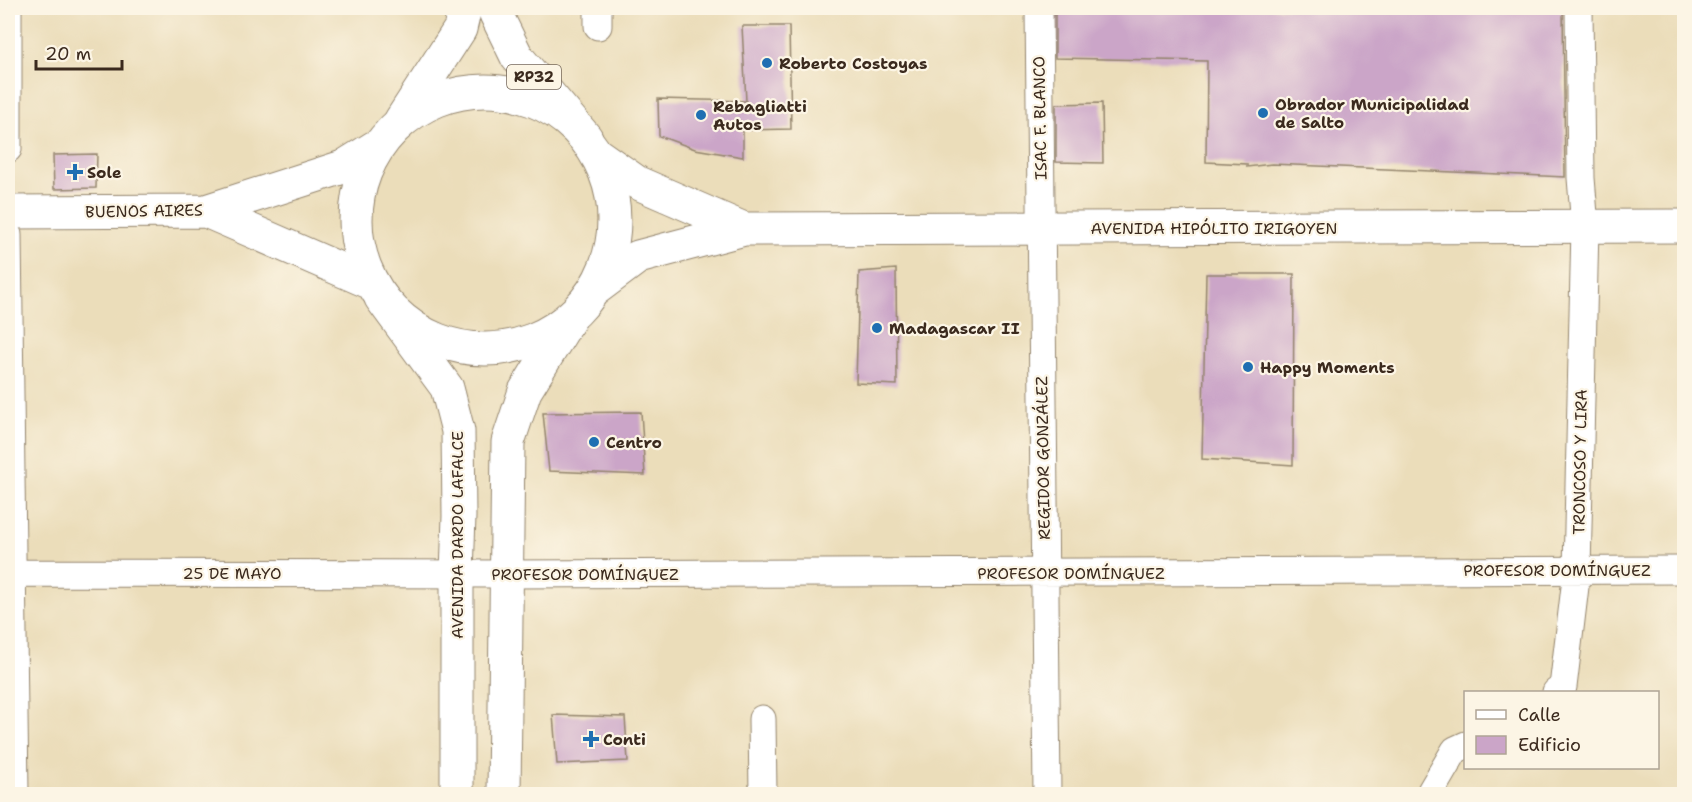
<svg xmlns="http://www.w3.org/2000/svg" width="1692" height="802" viewBox="0 0 1692 802" font-family="'Shantell Sans',sans-serif">
<style>
.building{fill:#cba5c8}
.lines{fill:none;stroke-linecap:round;stroke-linejoin:round}
.minor-casing{stroke:#93846c;stroke-width:29}
.tertiary-casing{stroke:#93846c;stroke-width:35}
.secondary-casing{stroke:#93846c;stroke-width:35}
.primary-casing{stroke:#93846c;stroke-width:35}
.minor{stroke:#fff;stroke-width:27}
.tertiary{stroke:#fff;stroke-width:33}
.secondary{stroke:#fff;stroke-width:33}
.primary{stroke:#fff;stroke-width:33}
.poi-dot{fill:#1f6fb2;stroke:#fcf5e5;stroke-width:2}
.labels{text-anchor:middle;dominant-baseline:central;stroke-width:4.5;stroke-linejoin:round;paint-order:stroke}
.shield{fill:#fcf5e5;stroke:#75675a;stroke-width:1.5}
.shield-label{font-size:15px;font-weight:bold;fill:#3b2a1e}
.poi-label{font-size:16px;font-weight:bold;fill:#3b2a1e;stroke:#fcf5e5;text-anchor:start}
.street-label{font-size:16px;fill:#3b2a1e;stroke:#fcf5e5}
</style>
<rect width="100%" height="100%" fill="#fcf5e5"/>
<filter id="ink" filterUnits="userSpaceOnUse"><feTurbulence type="fractalNoise" baseFrequency=".0167" numOctaves="2"/><feDisplacementMap in="SourceGraphic" scale="12" xChannelSelector="R" yChannelSelector="G"/><feConvolveMatrix kernelMatrix="1 2 1 2 8 2 1 2 1" color-interpolation-filters="sRGB"/></filter>
<filter id="wash" filterUnits="userSpaceOnUse"><feTurbulence type="fractalNoise" baseFrequency=".008" numOctaves="4" result="noise"/><feDisplacementMap in="SourceGraphic" scale="24" xChannelSelector="R" yChannelSelector="G"/><feGaussianBlur stdDeviation="1.35" result="paint"/><feColorMatrix in="noise" values="0 0 0 0 0 0 0 0 0 0 0 0 0 0 0 0 0 1.4 0 .05"/><feComposite in="paint" operator="in"/></filter>
<g filter="url(#wash)">
<rect width="100%" height="100%" fill="#ebddba"/>
<g id="blocks">
<!-- building -->
<path class="building" d="M1055 8H1563L1565 177 1272 164 1247 167V164L1206 162 1207 61 1055 58Z
M742 26H789L791 129 743 130V157L695 149 659 136 658 99 746 101Z
M1102 103 1103 163 1056 162V104Z
M97 154 96 188 54 189 53 155Z
M896 269 897 385 856 383 859 272Z
M1206 274H1294L1293 465 1202 459Z
M641 412 645 475 549 471 543 413Z
M553 715 625 717 628 761 557 764Z"/>
</g>
</g>
<g filter="url(#ink)">
<use href="#blocks" fill-opacity="0" stroke="#93846c" stroke-width="1.5"/>
<g class="lines">
<!-- minor casing -->
<g class="minor-casing">
<path id="minor" d="M1039 8 1047 794
M598 26V8
M8 149V8
M8 235 15 794
M8 573 506 574 1684 570
M1556 692 1563 687 1577 570 1585 227 1581 178 1579 8
M762 719 763 794
M1431 794V791L1455 750 1466 745"/>
</g>
<!-- tertiary casing -->
<g class="tertiary-casing">
<path id="tertiary" d="M356 220a129 129 0 1 1 258 0a129 129 0 1 1-258 0Z
M598 155 638 183 744 229
M206 211 367 281
M8 212 206 211 343 167 375 147
M594 290 638 257 744 229 1684 226"/>
</g>
<!-- secondary casing -->
<g class="secondary-casing">
<path id="secondary" d="M381 298 447 388 458 431 459 516 457 574V794
M504 794 508 442 525 391 570 318"/>
</g>
<!-- primary casing -->
<g class="primary-casing">
<path id="primary" d="M495 8 496 14 517 57 586 138
M401 120 460 29 465 8"/>
</g>
<!-- minor -->
<use href="#minor" class="minor"/>
<!-- tertiary -->
<use href="#tertiary" class="tertiary"/>
<!-- secondary -->
<use href="#secondary" class="secondary"/>
<!-- primary -->
<use href="#primary" class="primary"/>
</g>
</g>
<!-- markers -->
<g class="poi-dot">
<circle cx="767" cy="63" r="6"/>
<circle cx="1263" cy="113" r="6"/>
<circle cx="701" cy="115" r="6"/>
<path d="M72 163h6v6h6v6h-6v6h-6v-6h-6v-6h6z"/>
<circle cx="877" cy="328" r="6"/>
<circle cx="1248" cy="367" r="6"/>
<circle cx="594" cy="442" r="6"/>
<path d="M588 730h6v6h6v6h-6v6h-6v-6h-6v-6h6z"/>
</g>
<g class="labels">
<!-- shield labels -->
<rect class="shield" x="507" y="65" width="54" height="24" rx="4.5"/>
<g class="shield-label">
<text x="534" y="77">RP32</text>
</g>
<!-- poi labels -->
<g class="poi-label">
<text x="779" y="63">Roberto Costoyas</text>
<text x="1275" y="104">Obrador Municipalidad<tspan x="1275" dy="18">de Salto</tspan></text>
<text x="713" y="106">Rebagliatti<tspan x="713" dy="18">Autos</tspan></text>
<text x="87" y="172">Sole</text>
<text x="889" y="328">Madagascar II</text>
<text x="1260" y="367">Happy Moments</text>
<text x="606" y="442">Centro</text>
<text x="603" y="739">Conti</text>
</g>
<!-- street labels -->
<g class="street-label">
<text transform="translate(1040 118) rotate(-91)">ISAC F. BLANCO</text>
<text transform="translate(144 211) rotate(-1)">BUENOS AIRES</text>
<text x="1214" y="228">AVENIDA HIPÓLITO IRIGOYEN</text>
<text transform="translate(1043 458) rotate(-91)">REGIDOR GONZÁLEZ</text>
<text transform="translate(1580 462) rotate(-89)">TRONCOSO Y LIRA</text>
<text transform="translate(457 535) rotate(-90)">AVENIDA DARDO LAFALCE</text>
<text x="1557" y="570">PROFESOR DOMÍNGUEZ</text>
<text x="232" y="573">25 DE MAYO</text>
<text x="1071" y="573">PROFESOR DOMÍNGUEZ</text>
<text x="585" y="574">PROFESOR DOMÍNGUEZ</text>
</g>
</g>
<!-- margin -->
<rect width="1692" height="802" fill="none" stroke="#fcf5e5" stroke-width="30"/>
<!-- legend -->
<rect x="1464" y="691" width="195" height="78" fill="#fcf5e5" stroke="#afa495" stroke-width="1.5"/>
<rect x="1476" y="710" width="30" height="9" fill="#ffffff" stroke="#afa495" stroke-width="1.5"/>
<text x="1518" y="721" font-size="18" fill="#3b2a1e">Calle</text>
<rect x="1476" y="736" width="30" height="18" fill="#cba5c8" stroke="#afa495" stroke-width="1.5"/>
<text x="1518" y="751" font-size="18" fill="#3b2a1e">Edificio</text>
<!-- scale -->
<path d="M36 60v9h86v-9" fill="none" stroke="#3b2a1e" stroke-width="3"/>
<text x="45" y="60" font-size="18" fill="#3b2a1e" stroke="#fcf5e5" stroke-width="4.5" paint-order="stroke">20 m</text>
</svg>
